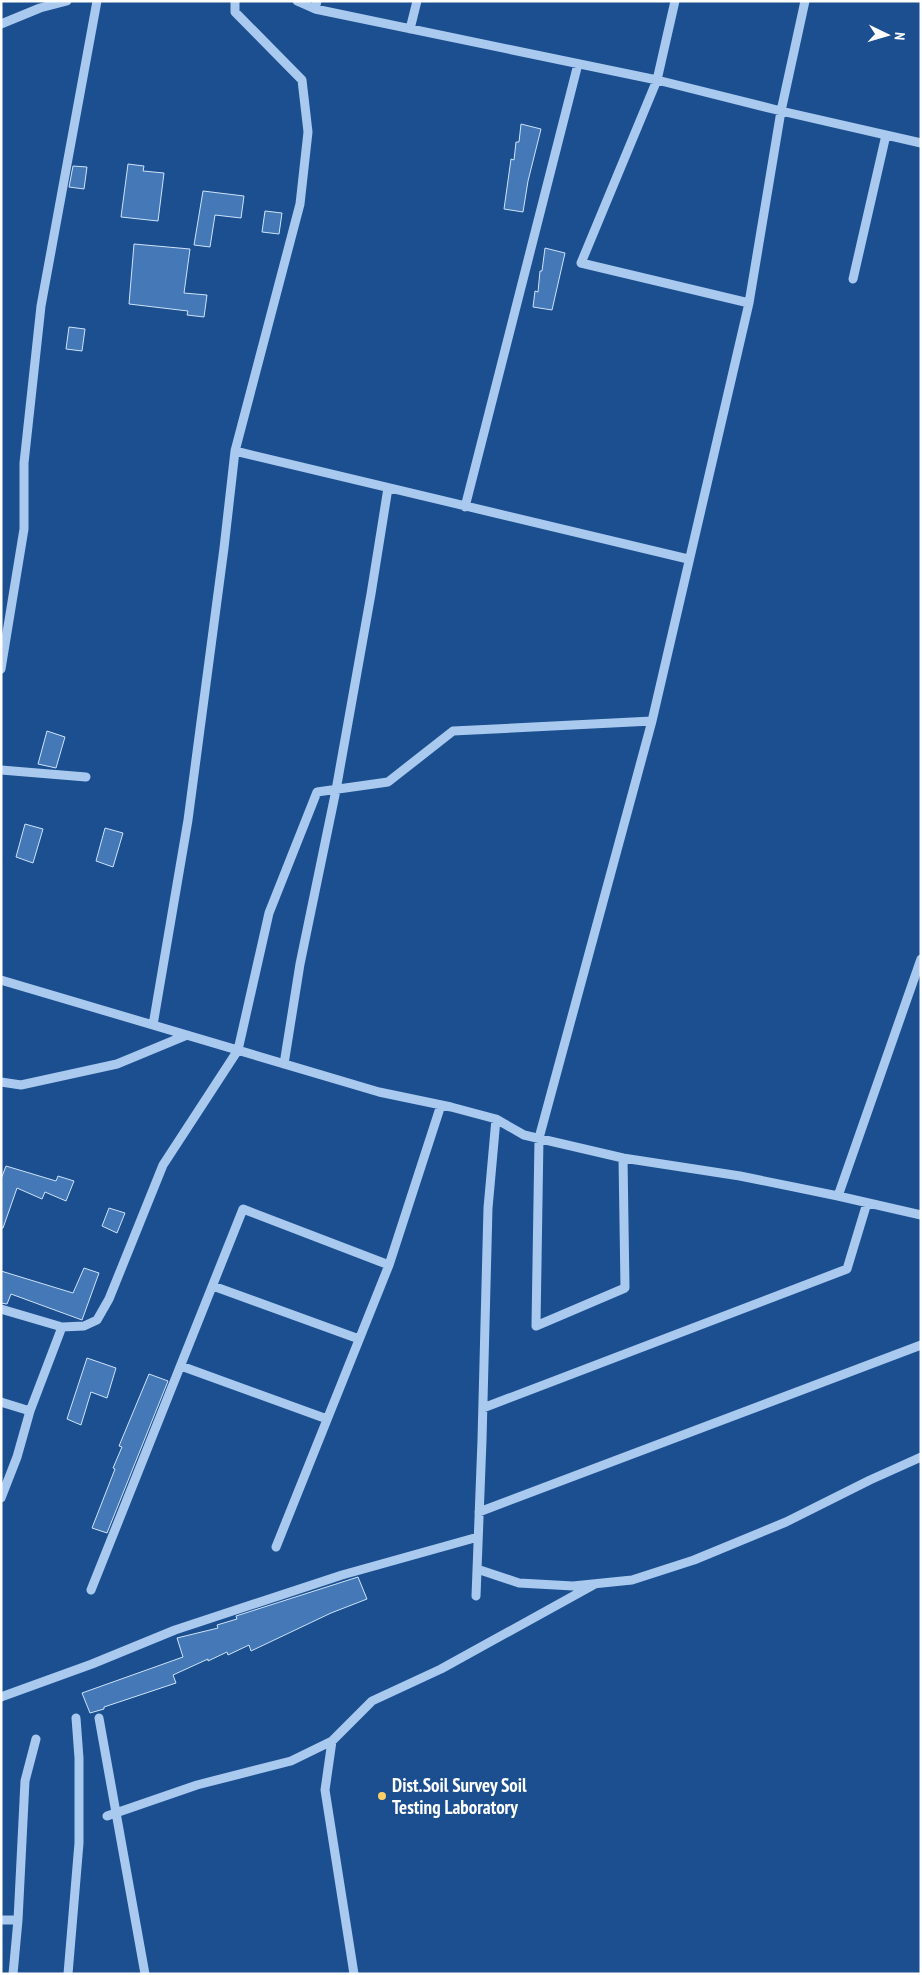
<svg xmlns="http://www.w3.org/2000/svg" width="922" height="1975" viewBox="0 0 922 1975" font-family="'PT Sans Narrow',sans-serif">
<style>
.building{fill:#4478b7;stroke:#cfe3fa}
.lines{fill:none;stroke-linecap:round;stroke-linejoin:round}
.minor{stroke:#a9c9ee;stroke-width:9}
.poi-dot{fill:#ffd166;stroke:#1b4f8f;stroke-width:2}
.labels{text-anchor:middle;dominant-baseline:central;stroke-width:4;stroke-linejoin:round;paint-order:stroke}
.poi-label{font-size:19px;font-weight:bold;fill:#fff;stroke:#1b4f8f;text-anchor:start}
</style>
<rect width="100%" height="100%" fill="#1b4f8f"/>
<!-- building -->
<path class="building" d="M521 124 541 129 528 181 523 212 504 209 511 159 514 160 516 142H519Z
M128 164 144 166 143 171 164 173 158 221 121 217Z
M73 166 87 167 84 189 69 187Z
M203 191 244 196 241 218 215 215 210 247 194 245Z
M265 211 282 213 279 234 262 232Z
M134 244 190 249 184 293 207 295 204 317 187 315 188 311 129 304Z
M545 248 565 253 552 310 533 307 535 291 538 292 540 271H542Z
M69 327 85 329 82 351 66 349Z
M47 731 65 737 56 768 38 764Z
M25 824 43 829 33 863 16 857Z
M105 828 123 833 113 867 96 861Z
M6 1166 56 1181 58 1176 74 1181 66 1201 45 1192 42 1199 17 1188 3 1228H1V1179Z
M109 1208 125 1213 117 1233 102 1226Z
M84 1268 99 1273 82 1320 11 1294 7 1304 1 1303V1271L73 1293Z
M87 1358 116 1368 107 1398 91 1392 81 1425 67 1419Z
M149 1374 168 1381 107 1533 92 1528 115 1469 113 1468 122 1447 119 1446Z
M358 1577 367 1599 331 1613 251 1651 249 1645 228 1655 227 1652 208 1661V1659L173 1675 176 1683 104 1707V1709L90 1713 82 1693 183 1657 177 1638 218 1628 217 1625 237 1619 236 1616Z"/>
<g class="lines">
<!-- minor -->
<path class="minor" d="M297 1 315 9
M317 1 315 9 657 80 781 111 921 143
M675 1 657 80 581 263 749 303
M1 24 40 8 67 1
M410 29 417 1
M853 279 886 135
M235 451 688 559
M465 507 578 64
M1 669 24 529V463L41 306 97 1
M1 770 86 777
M1 980 379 1092 451 1107 496 1119 524 1135 623 1158 740 1176 838 1196 921 1215
M153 1025 188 820 224 548 235 451 300 204 308 132 302 80 235 12V1
M284 1064 300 964 336 790 371 594 388 488
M1 1082 21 1085 117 1064 187 1035
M623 1158 625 1288 536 1326 539 1138 652 721 749 303 781 111 805 1
M838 1196 921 959
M213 1286 359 1339
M1 1309 62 1327 84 1326 97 1320 109 1299 163 1165 238 1050 269 913 317 792 388 782 453 731 652 721
M181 1366 327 1419
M1 1402 30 1411
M483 1408 847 1269 867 1203
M1 1498 17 1457 30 1411 62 1327
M479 1512 921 1345
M276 1547 389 1265 441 1105
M477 1569 519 1583 573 1586 632 1580 694 1560 786 1522 870 1480 921 1457
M91 1590 243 1209 389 1265
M476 1596 482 1440 488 1208 496 1119
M1 1697 92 1664 175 1630 342 1575 478 1537
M99 1718 145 1974
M332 1741 325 1790 354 1974
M107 1816 197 1785 291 1761 332 1741 372 1701 441 1669 595 1584
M1 1920H18
M13 1974 18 1920 25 1781 36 1739
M68 1974 79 1843V1758L76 1718"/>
</g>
<!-- markers -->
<circle class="poi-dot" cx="382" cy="1796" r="5"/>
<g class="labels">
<!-- poi labels -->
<g class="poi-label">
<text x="392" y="1785">Dist.Soil Survey Soil<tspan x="392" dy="22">Testing Laboratory</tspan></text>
</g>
</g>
<!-- border -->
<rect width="922" height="1975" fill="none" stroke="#ffffff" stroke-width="5"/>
<!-- north arrow -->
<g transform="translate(887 35) rotate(95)" stroke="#1b4f8f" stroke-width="4" paint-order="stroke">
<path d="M0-4L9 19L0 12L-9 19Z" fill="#ffffff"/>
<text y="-8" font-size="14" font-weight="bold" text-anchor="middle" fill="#ffffff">N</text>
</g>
</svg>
